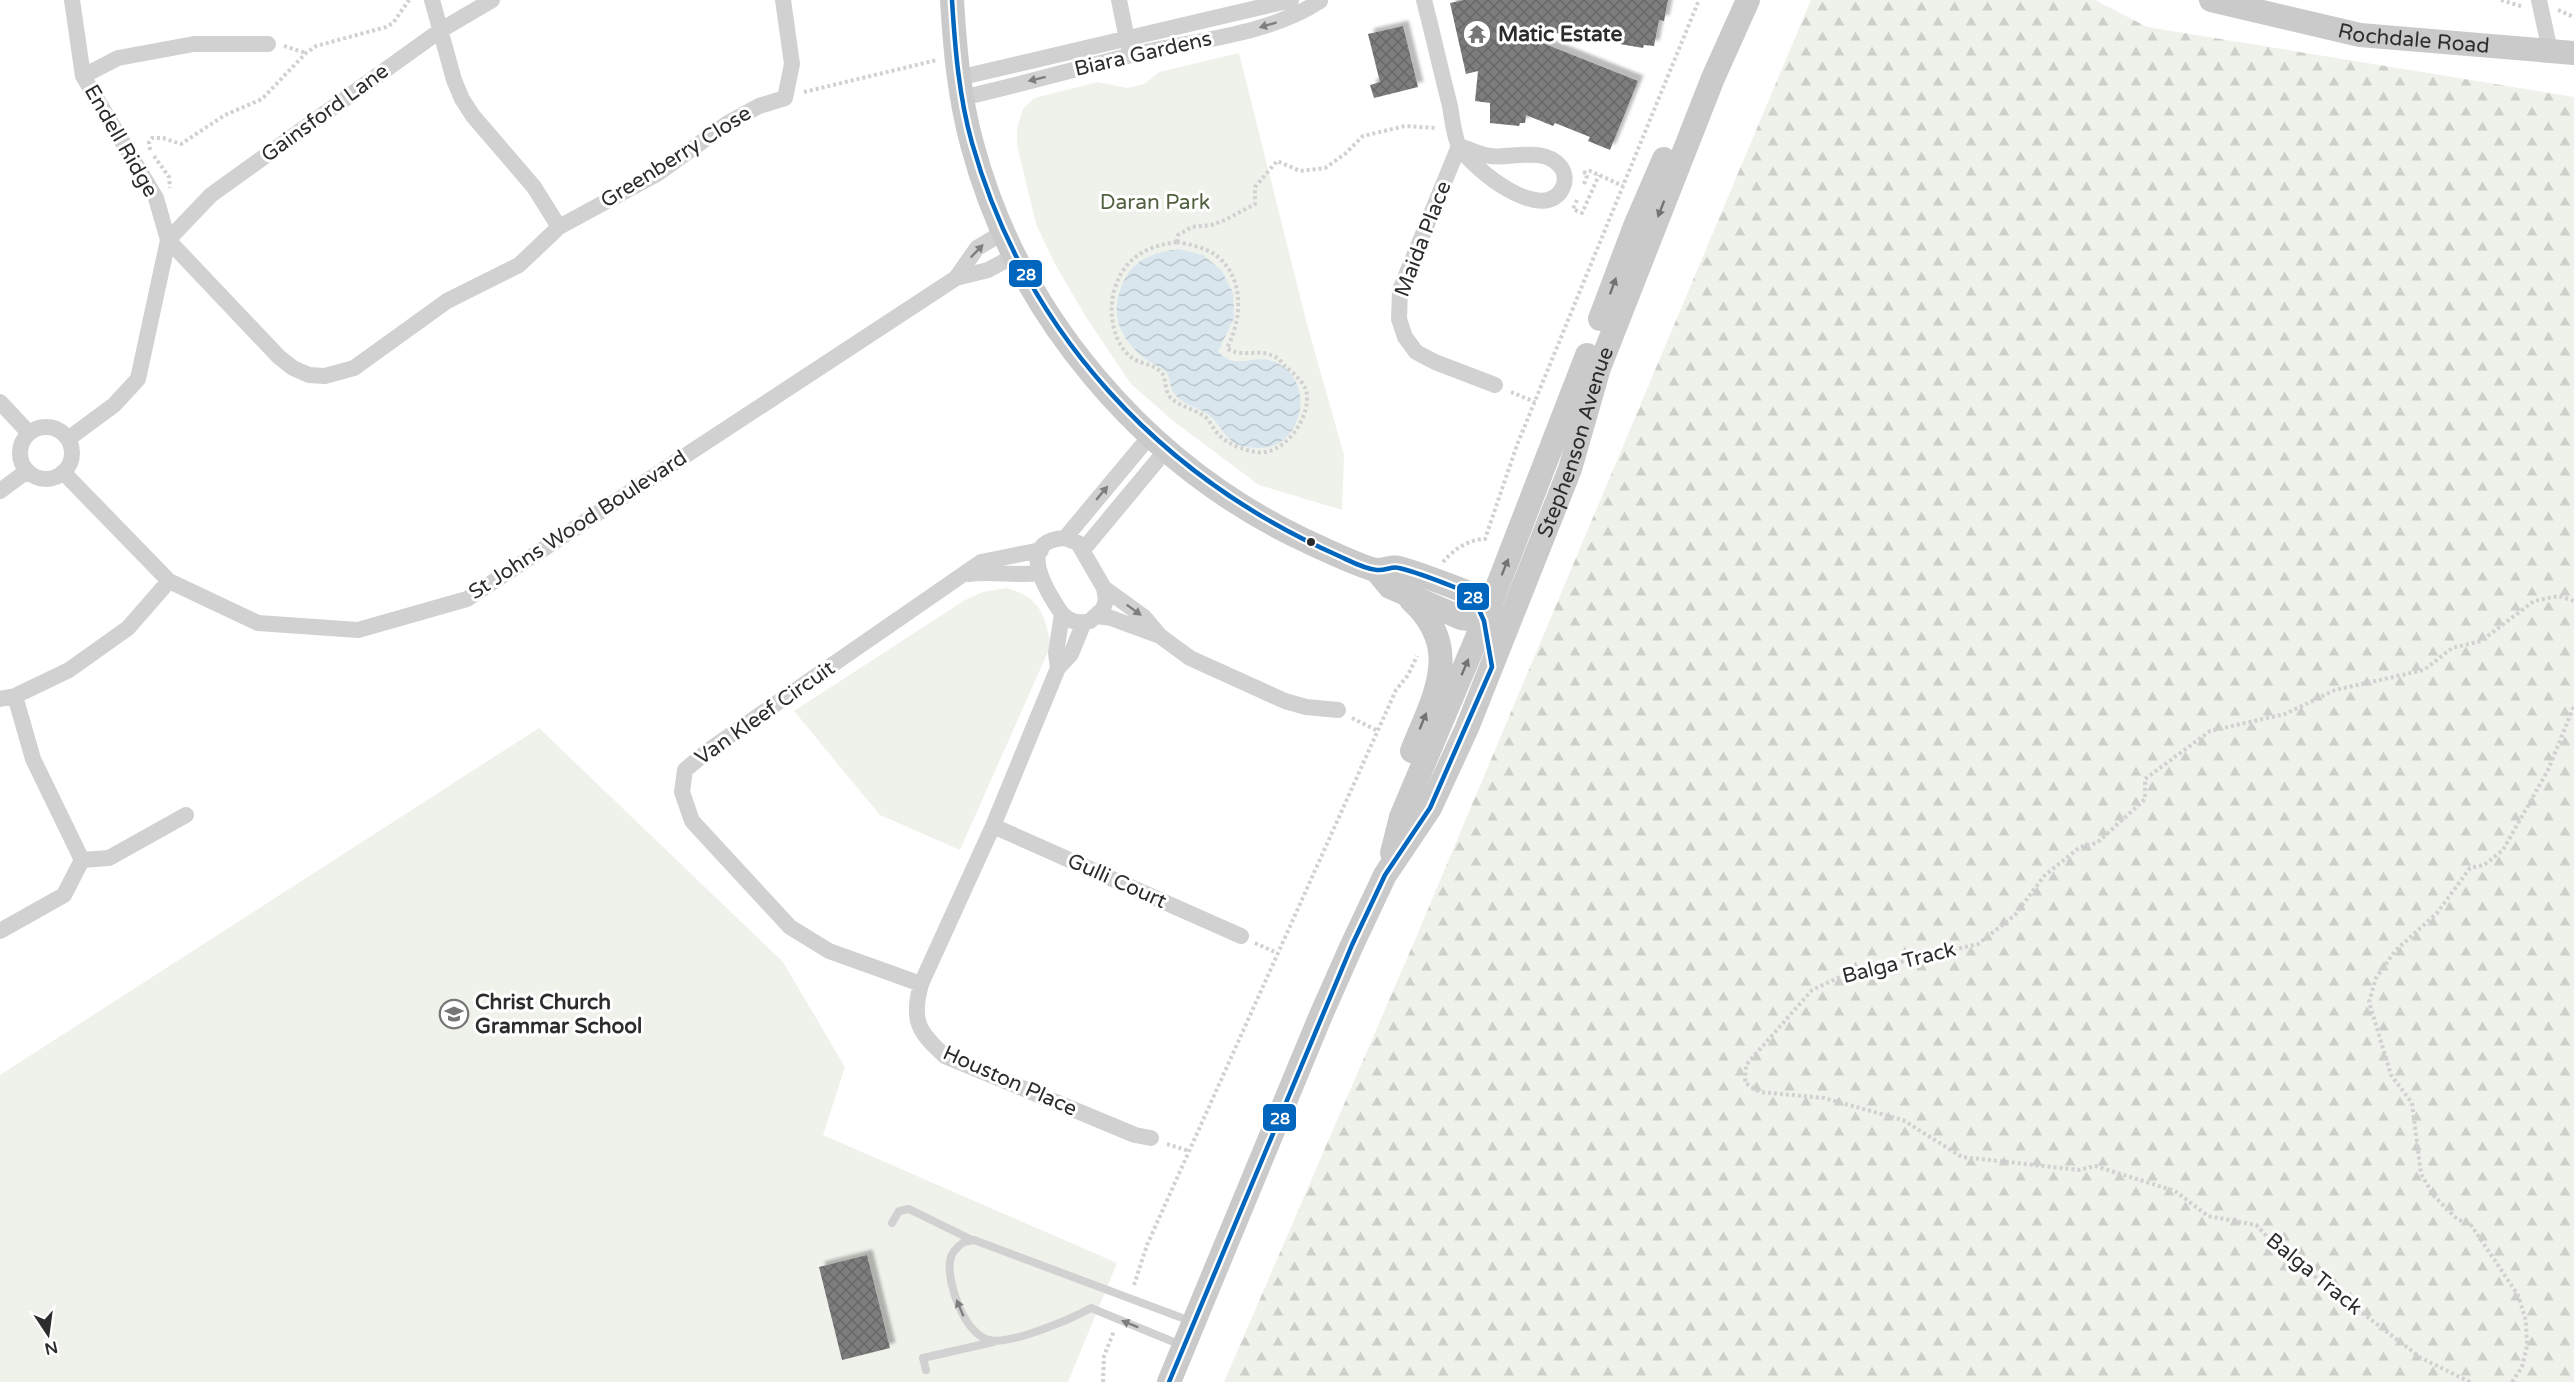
<svg xmlns="http://www.w3.org/2000/svg" width="2574" height="1382" viewBox="0 0 2574 1382" font-family="'Varela Round',sans-serif">
<style>
.green{fill:#eff2eb}
.forest{fill:url(#forest-firs)}
.water{fill:url(#water-waves)}
.building{fill:url(#building-cross-hatch);filter:url(#shadow)}
.lines{fill:none;stroke-linecap:round;stroke-linejoin:round}
.path{stroke:#d1d1d1;stroke-width:4;stroke-dasharray:3 3;stroke-linecap:butt}
.lane{stroke:#d1d1d1;stroke-width:8}
.street{stroke:#d1d1d1;stroke-width:16}
.secondary{stroke:#cacaca;stroke-width:24}
.bus-1-casing{stroke:#fff;stroke-width:9}
.bus-1{stroke:#0065bd;stroke-width:4.5}
.oneway{fill:#7e7e7e}
.oneway2{fill:#737373}
.bus-dot{fill:#2c2c2c;stroke:#fff;stroke-width:2}
.labels{text-anchor:middle;dominant-baseline:central;stroke-width:6;stroke-linejoin:round;paint-order:stroke}
.poi-label{font-size:21px;font-weight:bold;fill:#2c2c2c;stroke:#fff;text-anchor:start}
.street-label{font-size:21px;fill:#2c2c2c;stroke:#fff}
.park-label{font-size:21px;fill:#51613f;stroke:#fff}
.line-badge{stroke:#fff;stroke-width:2}
.badge-label{font-size:16px;text-anchor:middle;font-weight:bold;fill:#fff}
</style>
<defs>
<pattern id="forest-firs" width="22" height="20" patternUnits="userSpaceOnUse" patternTransform="scale(1.5)"><rect width="22" height="20" fill="#eff2eb"/><path d="M5 1l3.5 6h-7zM16 11l3.5 6h-7z" fill="#cdd0ca"/></pattern>
<pattern id="water-waves" width="16" height="10" patternUnits="userSpaceOnUse" patternTransform="scale(1.5)"><rect width="16" height="10" fill="#d9e6ee"/><path d="M0 5q4-4 8 0t8 0" fill="none" stroke="#bac5cc"/></pattern>
<pattern id="building-cross-hatch" width="8" height="8" patternUnits="userSpaceOnUse" patternTransform="scale(1.5)"><rect width="8" height="8" fill="#7d7d7d"/><path d="M0 0l8 8M0 8l8-8" fill="none" stroke="#676767"/></pattern>
<filter id="shadow"><feDropShadow dx="5.5" dy="-5.5" stdDeviation="1.5" flood-color="#0004"/></filter>
</defs>
<rect width="100%" height="100%" fill="#fff"/>
<!-- green -->
<path class="green" d="M1239 53 1308 328 1344 455 1342 510 1259 485 1172 420 1131 384 1086 317 1055 264 1036 224 1017 145V128L1023 109 1034 98 1098 82 1127 88 1144 84 1159 72Z
M1006 588C1040 597 1044 613 1051 645L960 850 880 815 794 711 965 600 983 592Z
M539 728 783 962 845 1067 823 1135 1117 1263 1068 1382H0V1075Z"/>
<!-- forest -->
<path class="forest" d="M1811 0H2095L2147 27 2574 97V1382H1224L1412 947Z"/>
<!-- water -->
<path class="water" d="M1179 249 1203 255 1222 271 1233 293 1234 318 1218 352C1222 355 1228 360 1233 361 1251 363 1263 353 1282 366 1316 388 1300 450 1258 448 1220 447 1227 425 1204 412 1193 405 1181 404 1174 393 1169 387 1171 378 1166 372 1160 367 1153 364 1147 360 1127 345 1112 324 1118 298 1126 264 1146 253 1179 249Z"/>
<!-- building -->
<path class="building" d="M1464 0H1668L1664 21 1659 20 1654 46 1644 45 1643 48 1527 28 1525 36 1638 81 1610 150 1588 141 1590 137 1555 123 1553 126 1526 115 1525 123H1520L1519 126 1490 123V103L1475 101 1478 71 1466 74 1450 3Z
M1403 26 1418 87 1374 98 1370 85 1380 82 1368 34Z
M867 1255 890 1348 842 1360 819 1267Z"/>
<g class="lines">
<!-- path -->
<path class="path" d="M2501 0 2524 7
M2558 10 2574 17
M284 46 306 53
M804 92 937 60
M150 150 149 142 152 138H163L181 144 225 115 262 99 306 53 316 46 386 27 393 23 409 0
M154 156 169 177 170 188
M1583 173 1590 171 1623 186
M1584 184 1587 176 1585 172
M1577 200 1573 209 1582 213 1599 175
M1177 242C1188 244 1207 248 1217 256 1245 279 1242 320 1227 348 1240 358 1257 349 1271 355 1276 356 1282 362 1285 366 1292 372 1303 381 1306 390 1313 416 1284 457 1256 452 1243 450 1228 444 1219 435 1213 429 1209 418 1201 414 1191 408 1179 406 1170 397 1164 390 1167 378 1161 372 1153 364 1141 364 1132 358 1113 344 1108 312 1114 291 1123 259 1145 246 1177 242Z
M1177 242 1178 235 1192 227 1211 225 1225 220 1255 204V187L1277 161 1300 171 1325 168 1345 154 1363 136 1405 126 1435 128
M1511 392 1535 402
M1443 562C1453 550 1469 539 1485 539L1517 445 1699 0
M1352 718 1378 731
M1255 943 1277 953
M1167 1144 1189 1151
M1134 1285 1147 1245 1396 690 1408 675 1417 656
M1103 1382 1104 1356 1114 1331
M2470 1382 2421 1358 2279 1249 2256 1225 2208 1216 2175 1191 2095 1166 2079 1170 1962 1157 1903 1120 1824 1098 1760 1092 1745 1083 1746 1065 1812 990 1844 975 1978 944 2015 915 2044 876 2080 847 2097 843 2145 799V779L2210 731 2285 714 2335 690 2424 670 2452 648 2481 641 2534 601 2559 596 2574 601
M2512 1382 2522 1367 2527 1346 2526 1321 2518 1295 2471 1225 2457 1219 2434 1196 2421 1174 2412 1103 2391 1075 2369 1002 2376 978 2395 951 2437 913 2470 868 2484 865 2503 850 2548 770 2574 706"/>
<!-- lane -->
<path class="lane" d="M892 1223 899 1211 909 1209 972 1240
M1181 1345 1091 1308C1071 1319 1011 1345 989 1340 964 1333 947 1284 950 1261 951 1253 958 1246 964 1242L974 1240 1193 1322
M926 1370 923 1358 993 1342"/>
<!-- street -->
<path class="street" d="M72 0 83 76 156 198 168 240 279 357 293 368 309 375 325 376 354 368 447 301 519 265 559 227 657 174 728 123 759 106 785 98 792 64 783 0
M432 0 454 80 462 99 473 116 534 187 559 227
M1119 0 1129 49
M1424 0C1433 35 1441 71 1450 106 1452 118 1454 136 1459 146 1472 169 1545 227 1563 187 1566 180 1565 172 1560 166 1543 146 1511 159 1490 156 1480 155 1469 149 1459 146
M2539 0 2550 51
M83 76 118 58 194 44H268
M958 78 1291 0
M962 98C1019 85 1075 69 1132 55 1194 40 1266 36 1320 1
M1459 146 1400 290 1399 319 1405 337 1416 352 1435 362 1495 385
M168 240 211 195 441 30 492 0
M956 278 977 248 1004 232
M0 402 29 433
M20 453a26 26 0 1 1 52 0a26 26 0 1 1-52 0Z
M68 439 114 405 138 379 168 240
M63 472 169 581 258 623 358 630 467 599 956 278 988 270 1014 256
M0 491 27 471
M1065 538 1078 543 1104 588 1106 600 1103 609 1090 621C1082 623 1074 623 1067 618 1059 613 1055 602 1050 595 1037 572 1025 540 1065 538Z
M1065 538 1150 436
M1041 550 981 562 709 750 685 770 682 792 692 821 790 927 829 951 921 984 993 826 1058 668 1071 654 1084 622
M1083 550 1166 450
M969 574C992 571 1015 576 1038 573
M1104 588 1144 617 1160 636 1190 658 1285 701 1306 707 1338 710
M1097 616 1111 618 1160 636
M1058 668 1056 653 1062 614
M15 696 33 759 82 860 109 858 186 815
M0 699 15 696 69 670 128 628 169 581
M993 826 1241 936
M0 931 64 895 82 860
M921 984C911 1020 918 1032 945 1056L1135 1135 1151 1138"/>
<!-- secondary -->
<g class="secondary">
<path d="M952 0C955 49 959 96 972 144 1017 314 1143 463 1302 539 1315 545 1365 569 1377 570 1385 570 1392 566 1399 568 1424 575 1448 585 1472 594L1485 628"/>
<path id="s1" d="M2211 0 2360 35 2574 53"/>
<path d="M1600 319 1635 226 1664 159"/>
<path d="M1376 570 1390 587 1461 618 1484 621 1493 612"/>
<path d="M1411 600C1464 648 1434 696 1412 751"/>
<path d="M1392 853 1401 817 1484 621 1587 355"/>
<path id="s2" d="M1169 1382 1321 1015 1352 945 1385 875 1430 808 1467 728 1570 469 1599 368 1713 78 1748 0"/>
</g>
<!-- bus-1 casing -->
<g class="bus-1-casing">
<path id="bus-1" d="M952 0C955 48 959 97 972 143 1026 333 1160 477 1339 556 1350 561 1364 569 1377 570 1385 571 1392 566 1399 568 1424 574 1448 585 1472 594L1484 621 1492 667 1430 808 1385 875 1352 945 1169 1382"/>
</g>
<!-- bus-1 -->
<use href="#bus-1" class="bus-1"/>
</g>
<!-- one-way arrows -->
<defs><path id="oneway-solid" d="M-6-.8H1V-3.2L6.5 0L1 3.2V.8H-6Z" transform="scale(1.5)"/></defs>
<g class="oneway">
<use href="#oneway-solid" transform="translate(1268 25) rotate(163)"/>
<use href="#oneway-solid" transform="translate(1037 79) rotate(166)"/>
<use href="#oneway-solid" transform="translate(977 251) rotate(-46)"/>
<use href="#oneway-solid" transform="translate(1102 493) rotate(-50)"/>
<use href="#oneway-solid" transform="translate(1134 610) rotate(36)"/>
<use href="#oneway-solid" transform="translate(960 1308) rotate(-113)"/>
<use href="#oneway-solid" transform="translate(1130 1324) rotate(-158)"/>
</g>
<g class="oneway2">
<use href="#oneway-solid" transform="translate(1661 209) rotate(111)"/>
<use href="#oneway-solid" transform="translate(1613 286) rotate(-70)"/>
<use href="#oneway-solid" transform="translate(1505 567) rotate(-68)"/>
<use href="#oneway-solid" transform="translate(1465 667) rotate(-67)"/>
<use href="#oneway-solid" transform="translate(1423 721) rotate(-68)"/>
</g>
<!-- icons -->
<defs>
<g id="temple-ring" transform="scale(1.5)"><circle r="9.5" fill="#fff" stroke="#767676" stroke-width="1.5"/><path d="M0-6L5-2H3V0L6.5 2.5H4V6H1.5V3h-3V6H-4V2.5H-6.5L-3 0V-2H-5Z" fill="#767676"/></g>
<g id="school-ring" transform="scale(1.5)"><circle r="9.5" fill="#fff" stroke="#767676" stroke-width="1.5"/><path d="M0-5L7-2L0 1L-7-2ZM-4 1L0 2.5L4 1V4Q0 6-4 4Z" fill="#767676"/></g>
</defs>
<g fill-rule="evenodd">
<use href="#temple-ring" x="1477" y="34"/>
<use href="#school-ring" x="454" y="1014"/>
</g>
<!-- markers -->
<circle class="bus-dot" cx="1311" cy="542" r="5"/>
<g class="labels">
<!-- poi labels -->
<g class="poi-label">
<text x="1498" y="34">Matic Estate</text>
<text x="475" y="1002">Christ Church<tspan x="475" dy="24">Grammar School</tspan></text>
</g>
<!-- street labels -->
<g class="street-label">
<text stroke="none"><textPath href="#s1" startOffset="207">Rochdale Road</textPath></text>
<text transform="translate(1143 54) rotate(-13)">Biara Gardens</text>
<text transform="translate(325 113) rotate(-36)">Gainsford Lane</text>
<text transform="translate(121 141) rotate(60)">Endell Ridge</text>
<text transform="translate(676 157) rotate(-32)">Greenberry Close</text>
<text transform="translate(1423 239) rotate(-69)">Maida Place</text>
<text stroke="none"><textPath href="#s2" startOffset="1026">Stephenson Avenue</textPath></text>
<text transform="translate(578 525) rotate(-33)">St Johns Wood Boulevard</text>
<text transform="translate(765 713) rotate(-35)">Van Kleef Circuit</text>
<text transform="translate(1117 881) rotate(24)">Gulli Court</text>
<text transform="translate(1899 963) rotate(-14)">Balga Track</text>
<text transform="translate(1010 1081) rotate(24)">Houston Place</text>
<text transform="translate(2314 1274) rotate(39)">Balga Track</text>
</g>
<!-- park labels -->
<g class="park-label">
<text x="1155" y="202">Daran Park</text>
</g>
</g>
<g class="line-badge">
<rect x="1008" y="259" width="35" height="29" rx="6" fill="#0065bd"/>
<rect x="1456" y="582" width="34" height="29" rx="6" fill="#0065bd"/>
<rect x="1262" y="1103" width="35" height="29" rx="6" fill="#0065bd"/>
</g>
<g class="badge-label">
<text x="1026" y="280">28</text>
<text x="1473" y="603">28</text>
<text x="1280" y="1124">28</text>
</g>
<!-- north arrow -->
<g transform="translate(48 1334) rotate(167)" stroke="#ffffff" stroke-width="4.5" paint-order="stroke">
<path d="M0-4.5L10 22L0 15L-10 22Z" fill="#2c2c2c"/>
<text y="-9" font-size="16" font-weight="bold" text-anchor="middle" fill="#2c2c2c">N</text>
</g>
</svg>
